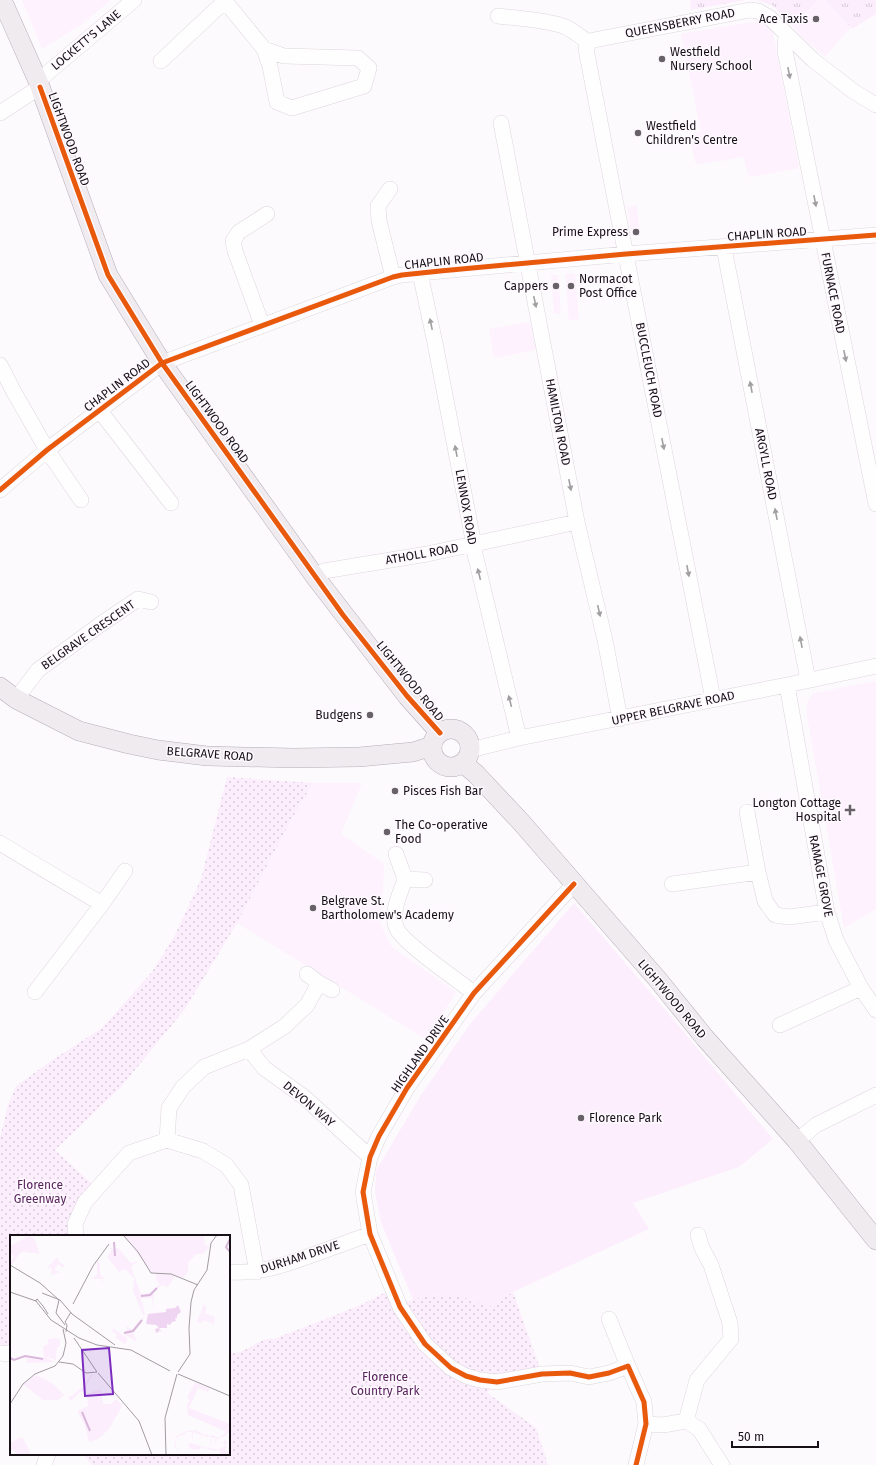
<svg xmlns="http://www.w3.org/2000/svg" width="876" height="1465" viewBox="0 0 876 1465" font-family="'Fira Sans',sans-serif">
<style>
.built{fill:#fdf2fd}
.grass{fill:url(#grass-tufts)}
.park{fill:url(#park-dots)}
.pitch{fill:#fceefd}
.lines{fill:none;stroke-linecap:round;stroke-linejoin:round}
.minor-casing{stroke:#dcd6dd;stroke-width:16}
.major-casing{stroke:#b6aeb6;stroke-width:20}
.minor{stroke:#fffeff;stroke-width:15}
.major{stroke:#efebef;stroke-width:19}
.cycleway-casing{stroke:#fef9fe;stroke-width:8}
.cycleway{stroke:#e8590c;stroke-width:5}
.oneway{fill:#a29fa2}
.poi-dot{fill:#686268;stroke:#fef9fe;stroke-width:1.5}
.labels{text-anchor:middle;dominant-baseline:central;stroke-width:3;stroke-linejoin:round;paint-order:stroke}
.poi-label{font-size:12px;fill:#171017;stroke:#fef9fe;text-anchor:start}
.street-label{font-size:12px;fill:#171017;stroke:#fef9fe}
.park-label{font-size:12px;fill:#59235e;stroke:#fef9fe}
.inset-river{fill:none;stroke:#d9b8db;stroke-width:2}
.inset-road{fill:none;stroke:#a19ca1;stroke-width:1}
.view{fill:#7b2cbf;fill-opacity:0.15;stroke:#7b2cbf;stroke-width:2}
.inset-edge{fill:none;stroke:#171017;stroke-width:2}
</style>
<defs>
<pattern id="grass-tufts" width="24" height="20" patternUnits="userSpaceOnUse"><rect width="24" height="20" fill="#fceefd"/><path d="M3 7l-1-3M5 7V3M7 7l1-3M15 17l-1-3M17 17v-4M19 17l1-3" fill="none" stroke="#d7cbd8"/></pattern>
<pattern id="park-dots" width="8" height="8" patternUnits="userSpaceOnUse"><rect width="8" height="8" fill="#fceefd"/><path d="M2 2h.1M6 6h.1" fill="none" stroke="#d7cbd8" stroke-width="1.8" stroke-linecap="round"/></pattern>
</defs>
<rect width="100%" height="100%" fill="#fdfafd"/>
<!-- built -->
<path class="built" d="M22 0H111L82 24 42 49Z
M818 0H825L851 27 825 57 800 35 792 25Z
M758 21 764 23 773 32 799 168 749 177 743 157 696 165 689 134 701 132 681 34Z
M637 205 640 235 632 236 627 207Z
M575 273 579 319 569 320 565 274Z
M551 275H558L561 314H554Z
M530 322 536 350 494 358 489 329Z
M876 681V909L844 928 806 710 807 703 813 693Z
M313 783H362L341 834 384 864 383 892 380 923 392 947 456 992 427 1040 237 923 291 820Z"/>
<!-- grass -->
<path class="grass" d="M690 0H745L691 10Z
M756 0H818L792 25 772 5Z
M825 0H876V14L852 29Z"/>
<!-- park -->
<path class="park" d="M227 777 313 783 291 820 237 923 185 1009 121 1087 55 1150 93 1185 71 1236H11V1343L0 1347V1138L8 1105 16 1086 54 1059 102 1028 152 972 175 935 201 879Z
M386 1292 402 1303C439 1291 453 1291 489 1307L513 1292 542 1374 508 1381 486 1392 536 1428 548 1465H92L82 1454H229V1353C246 1356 258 1336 274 1339L361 1305Z"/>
<!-- pitch -->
<path class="pitch" d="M574 903 668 1013 773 1139 739 1167 633 1203 649 1229 513 1292 489 1307C462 1295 442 1289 413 1300L381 1222 375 1192 376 1171 419 1098 470 1024Z"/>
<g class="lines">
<!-- minor casing -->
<g class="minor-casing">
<path id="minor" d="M224 0 264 49 270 66 277 102 292 108 364 86 369 68 358 58 284 56 264 49
M498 16C517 18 543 20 560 25 572 28 579 37 589 42
M786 35 785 51 876 504
M589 42 586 49 612 184 713 699
M589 42 594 40 750 10 758 11 769 17 813 60 853 91 876 105
M161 61 225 1
M38 81 134 0
M0 113 40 87
M501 123 577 522 605 640 620 719
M390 189 378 206 379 221 393 277
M724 248 808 680
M420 273 435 343 473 540 474 550 519 738
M262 325 235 251 233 241 239 232 267 214
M0 365 14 392 47 450 81 500
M100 411 171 503
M0 490 47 450 162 363 393 277 402 275 440 271 626 254 876 235
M316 578 324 571 427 554 577 522
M787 685 827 912 836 940 861 988 876 1010
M16 699 38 670 101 624 138 599 151 602
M470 750 519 738 787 685 876 666
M747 812 758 872 765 901 775 915 789 917 827 912
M0 843C34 864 68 884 102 904
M396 854 405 879
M425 880 405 879C400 894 391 912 396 927 401 942 459 981 474 993
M574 884 474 993 407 1088 379 1136 370 1157 363 1192 370 1234 400 1307 425 1344 451 1368 466 1376 480 1380 497 1382 542 1374 570 1373 589 1377 609 1373 628 1366 644 1402 646 1424 636 1465
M672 884 758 872
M307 974 319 983 332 990
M35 992 102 904 125 871
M780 1025 861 988
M249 1049 264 1068 304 1097 370 1157
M167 1140 169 1108 183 1087 204 1067 249 1049 285 1026 307 1005 319 983
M797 1141 816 1125 876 1095
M76 1236 75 1224 85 1202 129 1153 167 1140 203 1151 226 1165 241 1185 257 1272
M229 1272C259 1274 285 1265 312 1255 332 1248 351 1241 370 1234
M609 1319 628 1366
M0 1353 6 1354 11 1352
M686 1421 697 1380 731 1339 730 1323 711 1265 702 1248 698 1235
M646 1424 663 1425 686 1421 699 1429 722 1465
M44 1465 48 1454"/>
</g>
<!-- major casing -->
<g class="major-casing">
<path id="major" d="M2 0 38 81 108 275 162 363 316 578 407 696 440 733
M0 687 16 699 79 731 129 744 158 750 207 756 293 758 359 757 413 752 432 746
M432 748a19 19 0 1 1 38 0a19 19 0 1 1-38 0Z
M463 763 476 774 521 822 659 981 705 1038 797 1141 876 1240"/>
</g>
<!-- minor -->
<use href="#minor" class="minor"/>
<!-- major -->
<use href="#major" class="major"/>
<!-- cycleway casing -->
<g class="cycleway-casing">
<path id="cycleway" d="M40 87 108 275 162 363 343 615 407 696 440 733
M0 490 47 450 162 363 393 277 402 275 440 271 626 254 876 235
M574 884 474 993 407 1088 379 1136 370 1157 363 1192 370 1234 400 1307 425 1344 451 1368 466 1376 480 1380 497 1382 542 1374 570 1373 589 1377 609 1373 628 1366 644 1402 646 1424 636 1465"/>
</g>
<!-- cycleway -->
<use href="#cycleway" class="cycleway"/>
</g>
<!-- one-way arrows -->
<defs><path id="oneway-solid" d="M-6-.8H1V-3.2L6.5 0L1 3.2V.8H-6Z"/></defs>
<g class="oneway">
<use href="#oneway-solid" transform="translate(789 73) rotate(79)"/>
<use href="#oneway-solid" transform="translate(815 201) rotate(79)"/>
<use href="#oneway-solid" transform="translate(535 302) rotate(78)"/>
<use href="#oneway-solid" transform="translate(431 324) rotate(-102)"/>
<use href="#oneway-solid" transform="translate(845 356) rotate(79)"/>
<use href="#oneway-solid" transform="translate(751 387) rotate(-101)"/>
<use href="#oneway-solid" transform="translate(663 444) rotate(79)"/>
<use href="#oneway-solid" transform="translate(456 451) rotate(-101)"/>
<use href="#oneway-solid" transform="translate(570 485) rotate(79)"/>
<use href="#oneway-solid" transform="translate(776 514) rotate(-101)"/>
<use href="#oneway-solid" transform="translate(688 571) rotate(79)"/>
<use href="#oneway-solid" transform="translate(479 574) rotate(-104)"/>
<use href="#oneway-solid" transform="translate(599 611) rotate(77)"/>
<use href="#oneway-solid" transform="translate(801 642) rotate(-101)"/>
<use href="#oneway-solid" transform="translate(510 701) rotate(-104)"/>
</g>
<!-- markers -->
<g class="poi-dot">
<circle cx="816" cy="19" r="4"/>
<circle cx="662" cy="59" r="4"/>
<circle cx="638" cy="133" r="4"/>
<circle cx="636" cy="232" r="4"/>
<circle cx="556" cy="286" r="4"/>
<circle cx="571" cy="286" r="4"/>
<circle cx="370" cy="715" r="4"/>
<circle cx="395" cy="791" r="4"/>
<path d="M848 804h4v4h4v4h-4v4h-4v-4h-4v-4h4z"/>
<circle cx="387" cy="832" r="4"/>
<circle cx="313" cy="908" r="4"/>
<circle cx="581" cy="1118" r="4"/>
</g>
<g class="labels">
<!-- poi labels -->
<g class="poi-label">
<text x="808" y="19" text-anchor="end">Ace Taxis</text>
<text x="670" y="52">Westfield<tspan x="670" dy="14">Nursery School</tspan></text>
<text x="646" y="126">Westfield<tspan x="646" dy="14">Children's Centre</tspan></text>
<text x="628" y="232" text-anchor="end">Prime Express</text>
<text x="579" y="279">Normacot<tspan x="579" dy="14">Post Office</tspan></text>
<text x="548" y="286" text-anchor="end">Cappers</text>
<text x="362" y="715" text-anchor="end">Budgens</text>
<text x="403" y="791">Pisces Fish Bar</text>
<text x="841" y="803" text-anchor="end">Longton Cottage<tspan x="841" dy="14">Hospital</tspan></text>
<text x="395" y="825">The Co-operative<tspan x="395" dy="14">Food</tspan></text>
<text x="321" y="901">Belgrave St.<tspan x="321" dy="14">Bartholomew's Academy</tspan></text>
<text x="589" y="1118">Florence Park</text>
</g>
<!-- street labels -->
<g class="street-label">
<text transform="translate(680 23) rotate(-11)">QUEENSBERRY ROAD</text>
<text transform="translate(86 40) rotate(-40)">LOCKETT'S LANE</text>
<text transform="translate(69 139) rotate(70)">LIGHTWOOD ROAD</text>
<text transform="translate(767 234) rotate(-4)">CHAPLIN ROAD</text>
<text transform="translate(444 261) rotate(-6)">CHAPLIN ROAD</text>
<text transform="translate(833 293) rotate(79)">FURNACE ROAD</text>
<text transform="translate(649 370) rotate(79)">BUCCLEUCH ROAD</text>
<text transform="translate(117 385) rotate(-37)">CHAPLIN ROAD</text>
<text transform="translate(217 422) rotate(54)">LIGHTWOOD ROAD</text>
<text transform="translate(558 422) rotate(79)">HAMILTON ROAD</text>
<text transform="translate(766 464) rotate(79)">ARGYLL ROAD</text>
<text transform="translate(466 507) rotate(80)">LENNOX ROAD</text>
<text transform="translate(422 554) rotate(-10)">ATHOLL ROAD</text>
<text transform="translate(88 635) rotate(-35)">BELGRAVE CRESCENT</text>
<text transform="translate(410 681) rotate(51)">LIGHTWOOD ROAD</text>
<text transform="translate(673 708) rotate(-12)">UPPER BELGRAVE ROAD</text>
<text transform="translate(210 754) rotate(4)">BELGRAVE ROAD</text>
<text transform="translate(821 876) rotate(79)">RAMAGE GROVE</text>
<text transform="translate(672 999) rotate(50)">LIGHTWOOD ROAD</text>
<text transform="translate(420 1054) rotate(-55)">HIGHLAND DRIVE</text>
<text transform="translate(309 1104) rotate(40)">DEVON WAY</text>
<text transform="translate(300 1257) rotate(-18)">DURHAM DRIVE</text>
</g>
<!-- park labels -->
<g class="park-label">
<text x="40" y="1185">Florence<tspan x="40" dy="14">Greenway</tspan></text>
<text x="385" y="1377">Florence<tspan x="385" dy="14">Country Park</tspan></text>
</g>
</g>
<!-- overview -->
<g transform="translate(10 1235)">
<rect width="220" height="220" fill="#fdfafd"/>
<path d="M194 69 197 73 195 78 205 82 204 89 193 85 192 88 187 87ZM220 194 219 197 215 201 207 204 205 208V204L208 203H203L197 201V202L183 197 182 210V197H175L176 198 167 202 165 209 169 217 164 211 166 201 177 196 186 195 196 201V199L200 202 202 200 209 203ZM12 202 18 212 21 220H5L7 218 3 215 0 216V208Z" fill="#fceefd"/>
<path d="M168 70 171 77 167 80V83H165L166 86 162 87 160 90 157 89V93H149L152 97 149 95V97L146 98 145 94 149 93 146 90 136 89 138 79 156 77V74L165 73Z" fill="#f0d5f2"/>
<path d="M46 103 50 105V111L47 112 46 125 34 121 33 112 38 109V104Z" fill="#fceefd"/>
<path d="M114 0H194L195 10 200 11 193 19H186L178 28V37L173 43 165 41 158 52 152 50 144 56 143 75 142 63H131L135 80H133L123 56 124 43 115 34 109 37 97 22 102 15 97 11 104 14V4L105 14 108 13 121 28 128 26 121 32 131 59 140 58 150 49 146 45V39L142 38ZM19 1 24 3 30 19 14 17V20V17L10 18 2 30 0 29 4 21 0 18V11ZM47 22 49 27 55 30 53 33 48 29 44 35 50 37 41 40 42 33 39 32V36L38 32ZM87 26 90 28V39L95 44H91L93 47 92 49 91 44H82L87 40ZM134 81 132 87 123 98 127 107 113 98 117 96 116 91 123 95ZM103 93 118 104 115 109 105 102 107 100 102 96ZM33 121 45 127 17 128 16 123 32 125ZM81 139H83L76 151 77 156 70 157 61 166 58 163 73 152ZM26 140 42 148 54 160 48 165H33L13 149ZM185 147 200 154 198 157 188 153 179 173 220 189 217 197 178 180 177 170 180 165 177 163ZM87 155H91L93 169H100L107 164 112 171 99 194 88 204 79 207 75 190 67 176 78 171 77 159ZM201 203H202L199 213 207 215 215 211 213 207 217 205 215 216H220V220H211L210 215 205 216 191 212 189 215 181 214 178 211 180 208 199 213Z" fill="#fceefd"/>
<path class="inset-river" d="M220 4 216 12 220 17M104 7 105 21M131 61 140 60 147 53M114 98 123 96 132 85M0 123 4 125 15 121 33 124M72 177 80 196"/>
<path class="inset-road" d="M113 0 128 17 141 38 161 39 188 50M0 30 30 48 49 65M0 57 26 66 41 85 69 103 87 110 121 115 160 136M32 58 50 65M28 64 25 66 27 64 33 71 38 79M49 65 46 78 55 90M50 65 62 79 105 110M63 69 83 31 99 9M56 97 57 90 55 87 61 77M64 103 87 137M49 127 63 129 76 138 87 137M168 137 180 119 179 93 181 67 184 55 197 35 201 8 207 0M88 138 129 186 142 220M168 139 220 161M0 169 13 149 25 139 45 131 53 121 56 108 53 94M156 220 155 183 167 139"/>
<path class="view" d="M99 113 103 159 75 161 72 115Z"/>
<rect width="220" height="220" class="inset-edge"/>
</g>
<!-- scale -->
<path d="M732 1441v6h86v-6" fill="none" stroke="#171017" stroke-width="2"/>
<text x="738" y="1441" font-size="12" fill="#171017" stroke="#fef9fe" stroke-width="3" paint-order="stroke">50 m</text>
</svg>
